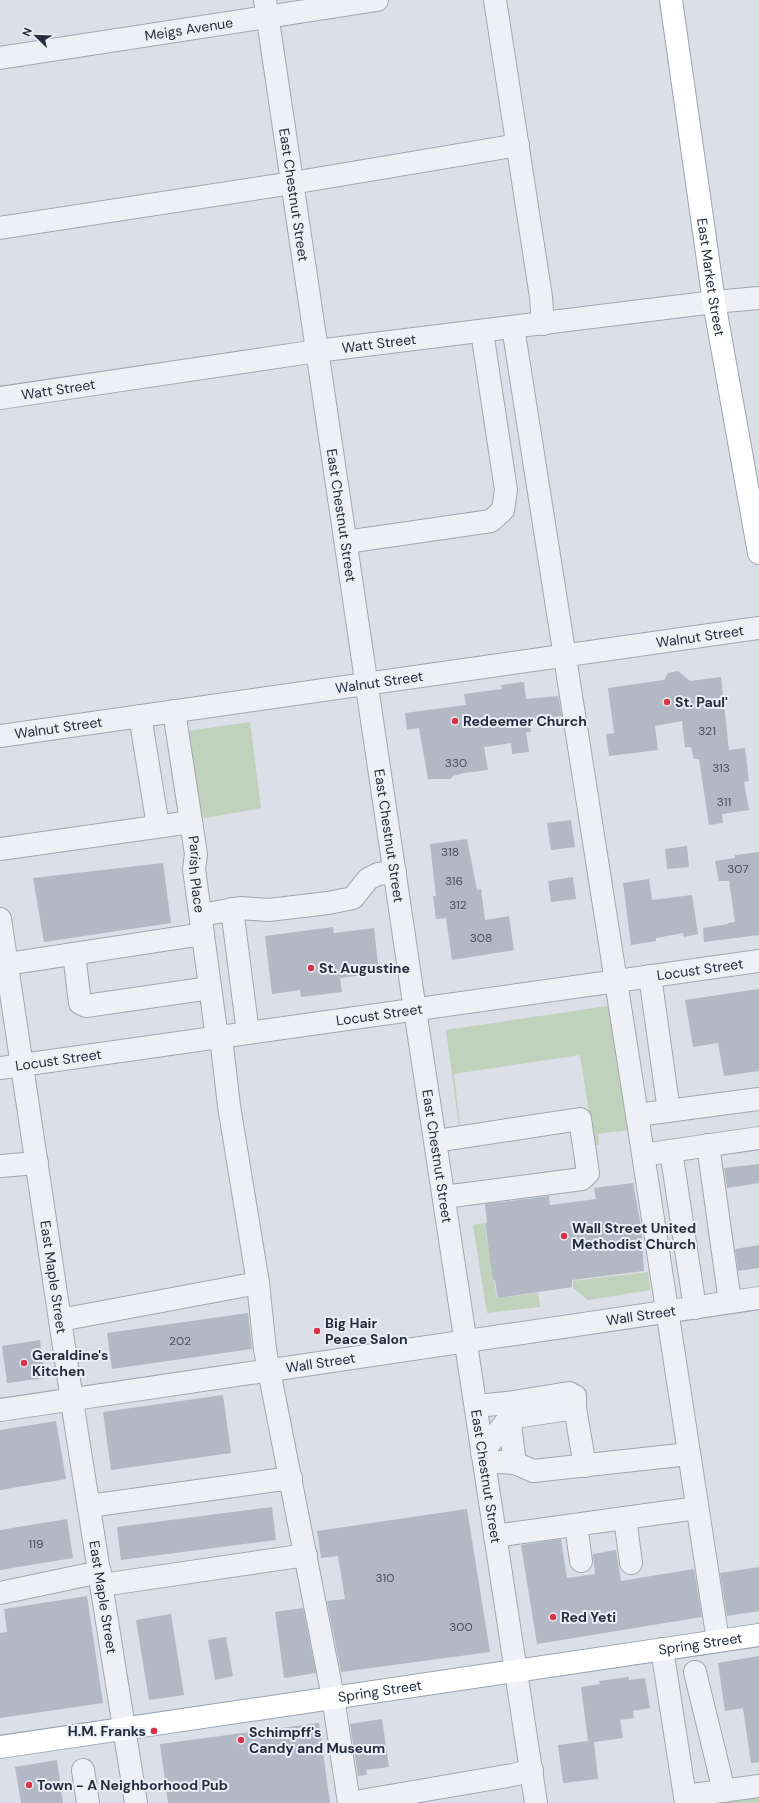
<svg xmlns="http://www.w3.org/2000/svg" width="759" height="1803" viewBox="0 0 759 1803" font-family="'DM Sans',sans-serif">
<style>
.green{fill:#c0d1bc}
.building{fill:#b2b8c4}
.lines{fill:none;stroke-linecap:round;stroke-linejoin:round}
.minor-casing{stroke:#a0a6b1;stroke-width:24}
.major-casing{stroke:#9aa3b3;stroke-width:24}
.minor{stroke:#eef0f5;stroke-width:22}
.major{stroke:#fff;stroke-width:22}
.poi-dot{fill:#d73547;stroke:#eaeef5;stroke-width:1.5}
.labels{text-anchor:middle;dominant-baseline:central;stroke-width:4;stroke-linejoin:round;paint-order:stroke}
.number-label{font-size:12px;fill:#485060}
.street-label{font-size:14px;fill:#242d3e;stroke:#eaeef5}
.poi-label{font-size:14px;font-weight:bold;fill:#242d3e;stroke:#eaeef5;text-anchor:start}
</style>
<rect width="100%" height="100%" fill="#dbdfe7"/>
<!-- green -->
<path class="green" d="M250 722 261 808 205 818 195 816 181 732Z
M614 1005 636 1129 598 1134 599 1145H594L580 1055 454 1074 460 1125 459 1127 446 1030Z
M484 1223 497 1298 538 1293 540 1307 487 1313 473 1225Z
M648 1272 650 1290 588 1300 573 1288V1281Z
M759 1795V1803H711Z"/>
<!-- building -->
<path class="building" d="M678 671 690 681 721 677 729 750 745 748 749 781 744 782 749 810 722 814 723 823 709 825 699 759H694L691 747H685L682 721 655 726 658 750 609 756 606 734 614 733 608 688 664 680 668 673Z
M524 682 526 699 558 696 562 716 529 720 531 732H526L529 752 512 754 511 743 484 747 488 770 464 773 453 776 450 779H428L419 728 407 730 405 713 466 705 464 694 502 689 501 685Z
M571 820 575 847 551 850 547 823Z
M467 839 477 890 481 889 485 920 509 916 514 950 452 960 446 918 436 919 433 896H436L430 844Z
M687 846 689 867 667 869 665 849Z
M759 852V935L704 942 703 928 728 924V923L735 922 729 881H719L715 861 735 858V855Z
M163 863 171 923 44 942 33 878Z
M573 877 576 899 551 902 548 881Z
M649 879 652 900 692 895 698 934 684 937 683 933 656 938V941L631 945 623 883Z
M333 927 334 933 374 928 379 973 340 978 342 992 301 997 300 990 272 994 265 936Z
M759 989V1071L724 1076 718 1043 693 1047 685 1000Z
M759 1164V1183L727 1188 724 1168Z
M633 1183 641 1226 644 1271 572 1280V1287L498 1298 495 1280H493L485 1223 487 1222 485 1204 549 1196 550 1205 566 1203 596 1199 594 1188Z
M759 1245V1268L738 1271 735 1249Z
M248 1313 252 1349 112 1369 107 1333Z
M40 1340 45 1378 7 1383 2 1346Z
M223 1395 231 1453 111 1470 103 1412Z
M56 1421 66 1479 0 1490V1430Z
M272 1507 276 1540 121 1560 117 1527Z
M467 1509 490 1652 341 1672 327 1601 345 1599 338 1556 321 1558 317 1531Z
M67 1519 73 1558 0 1570V1530Z
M561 1539 567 1578 595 1574 593 1554 616 1550 621 1581 694 1569 702 1617 537 1644 521 1545Z
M759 1567V1611L727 1616 720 1573Z
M87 1596 103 1703 0 1718V1633L7 1632 4 1609Z
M303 1608 316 1673 284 1678 275 1612Z
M171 1614 184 1695 149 1700 136 1620Z
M226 1637 233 1676 215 1680 208 1640Z
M759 1656V1762L751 1763 743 1708 725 1711 718 1663Z
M629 1677V1680L645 1678 650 1708 633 1711 634 1718 620 1720 623 1738 594 1742 598 1779 563 1783 558 1745 588 1741 581 1687 600 1684 599 1681Z
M382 1719 389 1767 366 1770 367 1775 358 1776 350 1724Z
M319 1723 330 1803H168L160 1744Z
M57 1760 63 1803H21L15 1767Z"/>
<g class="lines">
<!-- minor casing -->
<g class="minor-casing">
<g id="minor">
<path id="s1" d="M265 0 415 1010 536 1803"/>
<path d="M495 0 541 297 543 324"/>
<path id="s2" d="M0 58 377 0"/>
<path d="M0 228 292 183 518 145"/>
<path d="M513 327 637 1115 718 1641"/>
<path id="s3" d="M0 398 317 351 714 302 759 298"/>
<path d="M346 542 491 521 503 510 506 490 482 332"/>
<path id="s4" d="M174 711 196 854 194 869 217 1038"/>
<path d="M140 716 158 826"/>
<path id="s5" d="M0 736 759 628"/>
<path d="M0 849 191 822"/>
<path d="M232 909 248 1033"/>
<path d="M201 915 240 908 269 910 328 903 353 898 368 879 378 874 395 872"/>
<path id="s6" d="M0 919 76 1427 136 1803"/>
<path d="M74 954 80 1003 86 1006 210 988"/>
<path d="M7 964 203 934"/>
<path d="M650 976 669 1111"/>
<path d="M221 1037 229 1106 258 1283 265 1350 333 1697 349 1803"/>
<path id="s7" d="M0 1068 759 961"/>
<path d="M637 1115 759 1099"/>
<path d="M436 1141 580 1119 588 1173 582 1179 444 1197"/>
<path d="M708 1145 730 1302"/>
<path d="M671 1151 695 1308"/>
<path d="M656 1153 759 1138"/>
<path d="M0 1166 37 1163"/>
<path d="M60 1320 258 1283"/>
<path d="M476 1406 507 1403 569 1393 575 1396V1408"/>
<path id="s8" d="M0 1410 759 1298"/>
<path d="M508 1410 515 1463"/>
<path d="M482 1453 509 1418 575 1408 585 1466"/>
<path d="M484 1461 515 1463 533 1471 689 1454"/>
<path d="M89 1506 291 1478"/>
<path d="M625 1518 631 1563"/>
<path d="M576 1525 581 1561"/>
<path d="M495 1536 697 1508"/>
<path d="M102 1585 306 1555"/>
<path d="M0 1593 100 1572"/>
<path d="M662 1649 686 1803"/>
<path d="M695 1672 724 1791"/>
<path d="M83 1770 88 1803"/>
<path d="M685 1796 759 1786"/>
<path d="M349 1803 513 1775 532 1770"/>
</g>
</g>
<!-- major casing -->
<g class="major-casing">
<g id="major">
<path id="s9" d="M671 0 714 302 759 553"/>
<path id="s10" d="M0 1747 759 1635"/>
</g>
</g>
<!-- minor -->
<use href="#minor" class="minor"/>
<!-- major -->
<use href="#major" class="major"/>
</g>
<!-- markers -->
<g class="poi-dot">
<circle cx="667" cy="702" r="4"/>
<circle cx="455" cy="721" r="4"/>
<circle cx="311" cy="968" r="4"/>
<circle cx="564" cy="1236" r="4"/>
<circle cx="317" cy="1331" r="4"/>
<circle cx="24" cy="1363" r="4"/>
<circle cx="553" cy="1617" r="4"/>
<circle cx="154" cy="1731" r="4"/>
<circle cx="241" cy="1740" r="4"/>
<circle cx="29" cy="1785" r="4"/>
</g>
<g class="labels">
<!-- number labels -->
<g class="number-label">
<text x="707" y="731">321</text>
<text x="456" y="763">330</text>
<text x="721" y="768">313</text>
<text x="724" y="802">311</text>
<text x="450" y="852">318</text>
<text x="738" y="869">307</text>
<text x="454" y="881">316</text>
<text x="458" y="905">312</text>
<text x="481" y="938">308</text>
<text x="180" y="1341">202</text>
<text x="36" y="1544">119</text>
<text x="385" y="1578">310</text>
<text x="461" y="1627">300</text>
</g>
<!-- street labels -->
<g class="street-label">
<text stroke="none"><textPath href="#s2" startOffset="191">Meigs Avenue</textPath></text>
<text stroke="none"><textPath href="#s1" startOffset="197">East Chestnut Street</textPath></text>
<text stroke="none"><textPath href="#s9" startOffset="280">East Market Street</textPath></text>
<text stroke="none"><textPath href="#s3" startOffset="383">Watt Street</textPath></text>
<text stroke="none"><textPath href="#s3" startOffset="59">Watt Street</textPath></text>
<text stroke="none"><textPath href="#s1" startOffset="521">East Chestnut Street</textPath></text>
<text stroke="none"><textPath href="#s5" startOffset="707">Walnut Street</textPath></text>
<text stroke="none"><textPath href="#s5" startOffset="383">Walnut Street</textPath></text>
<text stroke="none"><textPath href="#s5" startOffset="59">Walnut Street</textPath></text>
<text stroke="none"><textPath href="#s1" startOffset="845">East Chestnut Street</textPath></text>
<text stroke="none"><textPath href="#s4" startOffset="165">Parish Place</textPath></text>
<text stroke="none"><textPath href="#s7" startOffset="707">Locust Street</textPath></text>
<text stroke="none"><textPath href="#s7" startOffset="383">Locust Street</textPath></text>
<text stroke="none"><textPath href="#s7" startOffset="59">Locust Street</textPath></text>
<text stroke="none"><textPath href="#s1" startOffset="1169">East Chestnut Street</textPath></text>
<text stroke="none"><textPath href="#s6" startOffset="362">East Maple Street</textPath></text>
<text stroke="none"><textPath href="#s8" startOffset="648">Wall Street</textPath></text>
<text stroke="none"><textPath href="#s8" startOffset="324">Wall Street</textPath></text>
<text stroke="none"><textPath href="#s1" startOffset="1493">East Chestnut Street</textPath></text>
<text stroke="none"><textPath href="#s6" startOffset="686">East Maple Street</textPath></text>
<text stroke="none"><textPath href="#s10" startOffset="708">Spring Street</textPath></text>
<text stroke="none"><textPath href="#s10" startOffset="384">Spring Street</textPath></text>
</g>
<!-- poi labels -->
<g class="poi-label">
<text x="675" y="702">St. Paul'</text>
<text x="463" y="721">Redeemer Church</text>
<text x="319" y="968">St. Augustine</text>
<text x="572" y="1228">Wall Street United<tspan x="572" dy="16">Methodist Church</tspan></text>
<text x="325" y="1323">Big Hair<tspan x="325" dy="16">Peace Salon</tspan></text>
<text x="32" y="1355">Geraldine's<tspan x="32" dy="16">Kitchen</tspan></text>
<text x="561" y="1617">Red Yeti</text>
<text x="146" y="1731" text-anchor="end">H.M. Franks</text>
<text x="249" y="1732">Schimpff's<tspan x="249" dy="16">Candy and Museum</tspan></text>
<text x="37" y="1785">Town - A Neighborhood Pub</text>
</g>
</g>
<!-- north arrow -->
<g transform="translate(36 36) rotate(293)" stroke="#eaeef5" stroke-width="3" paint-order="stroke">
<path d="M0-3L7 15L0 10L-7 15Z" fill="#242d3e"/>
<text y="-6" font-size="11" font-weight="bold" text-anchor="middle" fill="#242d3e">N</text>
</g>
</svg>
